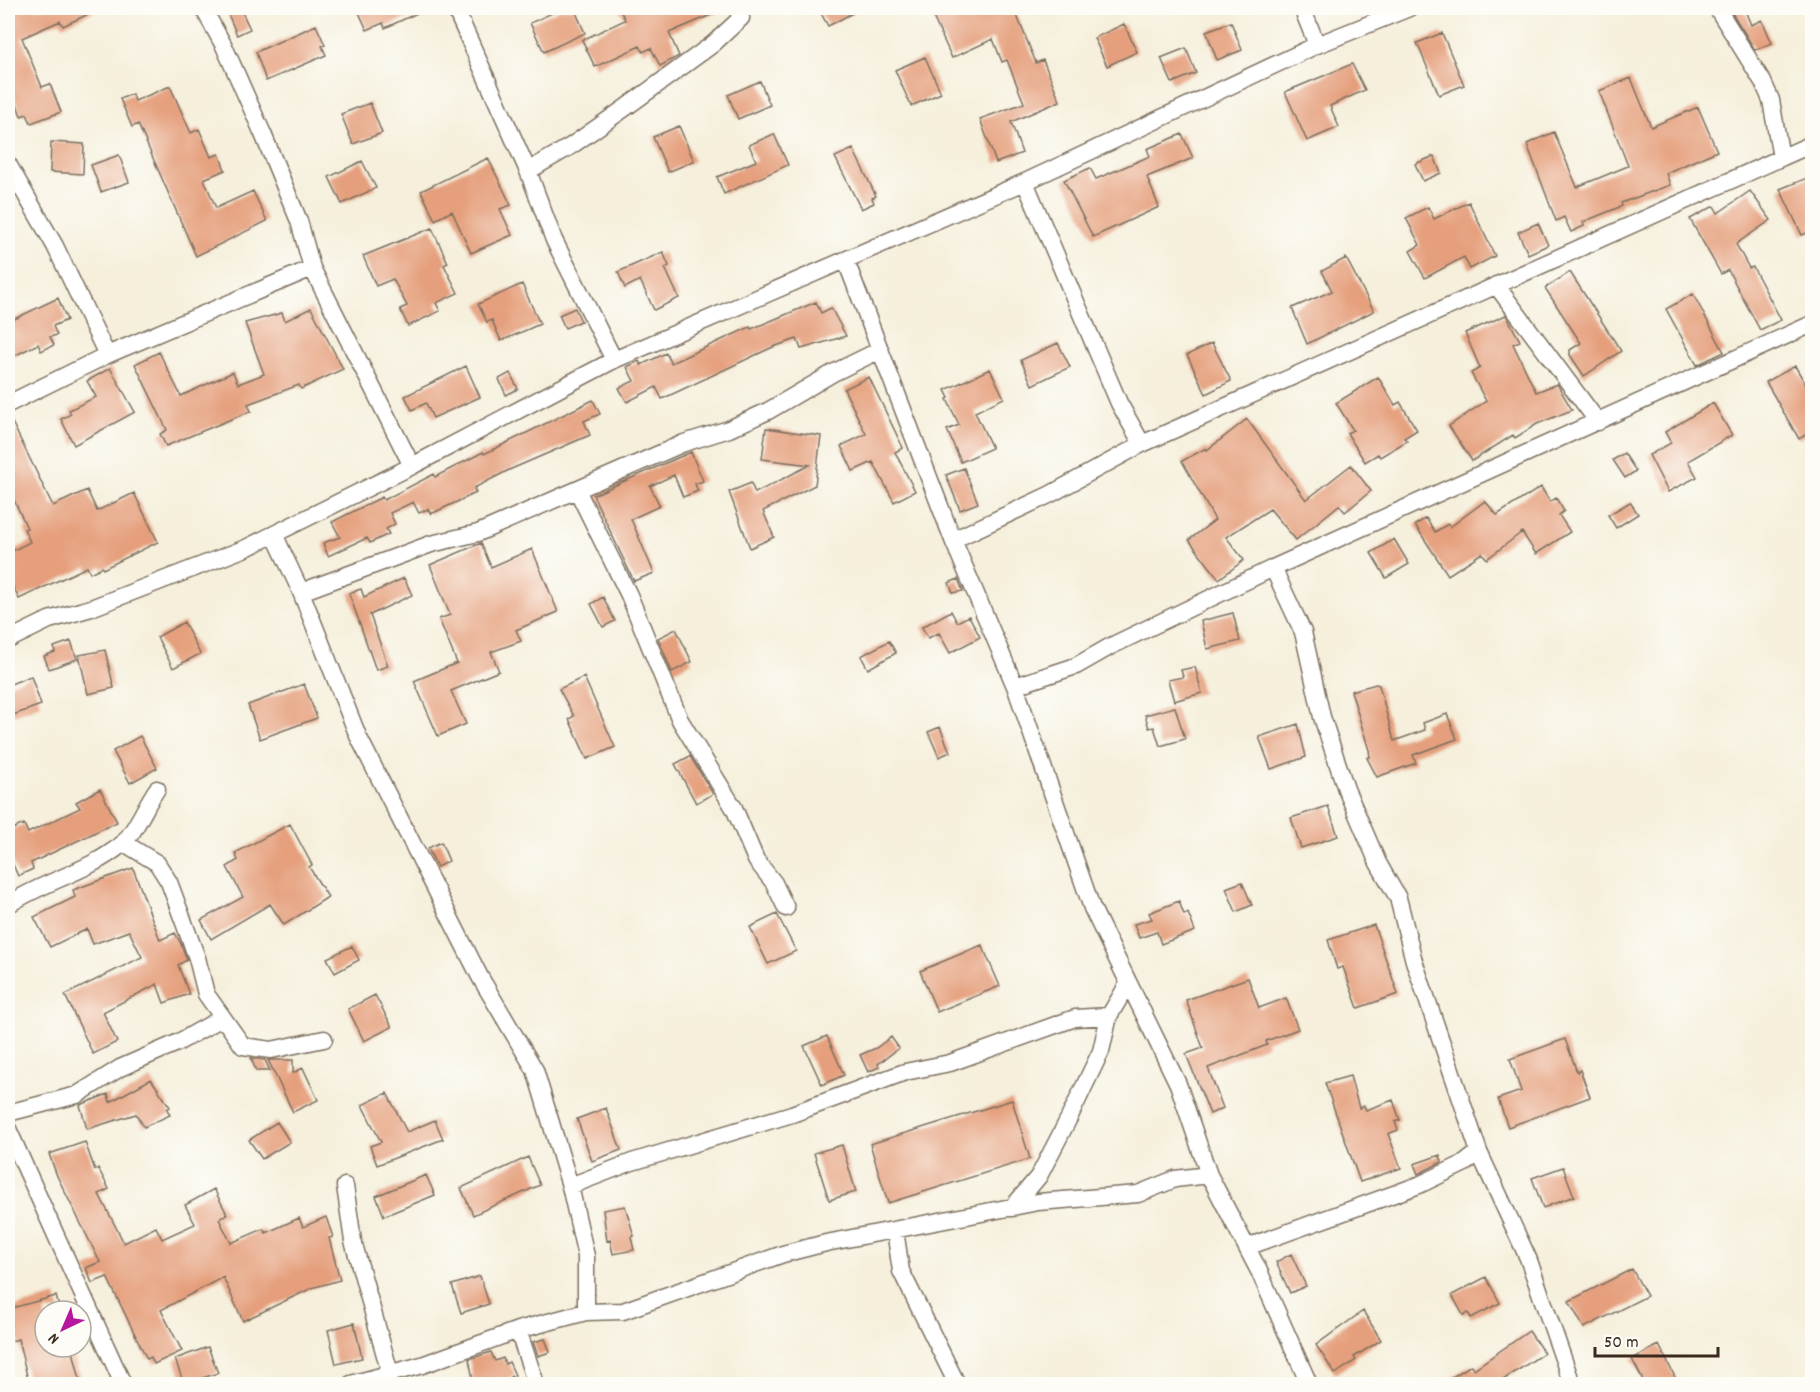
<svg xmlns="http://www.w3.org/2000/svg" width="1820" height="1392" viewBox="0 0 1820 1392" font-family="Dekko,sans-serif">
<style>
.building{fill:#e59f7c}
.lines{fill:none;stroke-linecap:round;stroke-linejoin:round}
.minor-casing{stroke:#7c6f60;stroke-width:19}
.minor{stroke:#fff;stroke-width:16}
</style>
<rect width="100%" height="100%" fill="#fdfcf7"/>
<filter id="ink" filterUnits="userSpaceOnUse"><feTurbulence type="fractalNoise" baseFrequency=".0167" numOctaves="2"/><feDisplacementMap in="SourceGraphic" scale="12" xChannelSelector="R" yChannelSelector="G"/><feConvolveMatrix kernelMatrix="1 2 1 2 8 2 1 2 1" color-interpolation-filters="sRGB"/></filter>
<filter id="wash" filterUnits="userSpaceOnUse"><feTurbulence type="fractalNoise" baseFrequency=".008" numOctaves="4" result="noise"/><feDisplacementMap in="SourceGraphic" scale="24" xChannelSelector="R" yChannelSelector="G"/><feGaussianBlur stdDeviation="1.35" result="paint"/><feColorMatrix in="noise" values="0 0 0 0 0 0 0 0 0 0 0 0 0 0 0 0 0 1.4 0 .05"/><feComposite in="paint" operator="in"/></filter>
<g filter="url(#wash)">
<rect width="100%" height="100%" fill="#f5efdb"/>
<g id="blocks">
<!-- building -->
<path class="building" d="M8 8H101L63 26 60 21 22 38 42 87 50 84 61 112 31 123 27 114 21 116 8 80Z
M240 8 250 29 237 35 227 12Z
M357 8H428L385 28 383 23 367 30Z
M563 8H574L585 33 544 52 530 23Z
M619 8H727L669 33 679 56 660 66 651 48 643 52 640 46 595 67 582 40 625 20Z
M818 8H862L828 26Z
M956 8H1014L1036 63 1043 60 1060 101 1011 122 1022 153 996 163 980 119 1024 103 1007 60 1002 62 993 39 952 58 933 17Z
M1729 8H1744L1751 25 1762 20 1772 43 1755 50Z
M1231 22 1242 50 1217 60 1206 31Z
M1124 24 1137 52 1107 66 1094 38Z
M316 25 325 45 322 46 326 55 266 81 256 52Z
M1442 33 1464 85 1439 95 1417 43Z
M1186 48 1196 73 1172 83 1161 58Z
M925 57 941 93 911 106 895 70Z
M1352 64 1365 90 1330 106 1339 127 1307 141 1285 92Z
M1631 78 1651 127 1698 107 1717 151 1666 173 1670 185 1621 203 1622 206 1583 222 1584 226 1571 232 1564 217 1556 221 1527 144 1554 132 1577 187 1628 166 1599 91Z
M760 81 770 105 738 119 728 95Z
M170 86 191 133 199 129 211 157 219 154 225 170 204 179 216 208 253 191 267 221 196 256 138 124 132 127 120 99 132 94 135 101Z
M370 103 382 133 353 144 341 114Z
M679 126 694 161 668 172 653 137Z
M774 134 788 165 724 194 717 177 756 161 749 145Z
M1182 134 1193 158 1147 177 1159 207 1093 237 1064 180 1090 168 1096 179 1150 156 1147 149Z
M51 142 84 144 83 174 50 172Z
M853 149 876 196 872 198 874 203 861 209 835 157Z
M119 155 129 182 101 192 91 165Z
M1434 156 1441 173 1423 181 1415 164Z
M488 158 511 205 500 209 512 235 471 253 452 211 435 220 421 191Z
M362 161 376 188 342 204 329 177Z
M1812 176V231L1802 235 1780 189Z
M1750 191 1771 220 1736 244 1749 268 1753 267 1781 320 1760 330 1728 270 1721 274 1690 219 1714 206 1718 213Z
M1469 202 1495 256 1470 269 1464 257 1425 278 1410 251 1420 245 1406 218 1428 207 1434 219Z
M1538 223 1548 245 1528 254 1518 232Z
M432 228 448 263 444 265 458 293 436 303 440 311 408 326 400 309 407 306 393 279 376 286 363 256Z
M663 252 669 266 665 268 679 298 654 310 640 280 625 288 618 272Z
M1346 258 1374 311 1307 344 1292 308 1332 291 1322 271Z
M1570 272 1621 351 1584 376 1570 355V350L1581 343 1545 288Z
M522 284 540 324 501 341 492 320 487 322 478 304Z
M1693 294 1724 352 1697 365 1666 309Z
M58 298 67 320 53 326 57 335 50 337 54 345 41 351 38 344 8 359V322Z
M816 302 821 313 831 308 846 336 801 349 797 339 773 347 662 399 656 387 627 402 619 388 634 381 627 367 639 361 641 365 666 353 671 363 750 327 751 329Z
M311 308 343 369 301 389 299 385 248 404 251 411 166 446 160 434 167 430 135 364 159 352 181 396 233 372 238 384 264 374 245 323 282 313 285 321Z
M575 308 581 321 565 328 559 315Z
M1506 315 1520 341 1513 344 1536 392 1557 384 1572 410 1537 424 1515 438 1513 435 1472 461 1449 426 1486 401 1471 373 1480 368 1465 333Z
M1058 343 1070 367 1032 385 1021 360Z
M1212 343 1231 381 1206 394 1187 355Z
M466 366 480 397 433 418 426 403 412 410 405 396Z
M1795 366 1812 395V431L1799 439 1766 382Z
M110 368 135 412 74 445 61 419 71 414 69 410 96 397 87 381Z
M990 369 1004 398 975 412 992 448 961 462 947 430 959 425 947 399 949 398 945 390Z
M510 373 518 389 506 395 499 379Z
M869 377 903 448 895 452 915 491 894 502 873 462 853 471 841 446 866 434 844 389Z
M1378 377 1395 405 1400 402 1417 430 1404 438 1407 441 1380 457 1378 454 1365 462 1347 433 1353 430 1336 403Z
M593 400 600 414 584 421 590 435 509 470 474 488 476 493 431 514 428 509 419 513 413 502 390 513 395 524 386 529 389 534 370 543 367 538 328 556 323 543 340 537 332 522 382 497 384 500 434 474 435 477 483 452 484 454Z
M1713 403 1732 435 1688 461 1697 477 1668 492 1649 455 1671 443 1665 432Z
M8 414 53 506 87 490 97 511 134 493 158 542 103 569 102 567 90 573 87 567 19 599 8 576V553L30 542 24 529 27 528 8 487Z
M1247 419 1306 500 1351 465 1371 491 1345 512 1339 505 1296 540 1270 509 1226 537 1244 560 1219 579 1189 540 1215 520 1182 461 1206 448 1207 450Z
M766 428 821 436 815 485 763 511 774 537 750 548 729 492 751 483 755 493 810 465 762 459Z
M691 452 703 481 695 484 698 491 683 497 674 475 650 486 660 506 631 519 654 573 634 581 593 495Z
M1624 453 1636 471 1625 478 1613 460Z
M964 468 978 503 960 510 946 475Z
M1541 487 1550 502 1556 498 1564 511 1559 515 1570 532 1536 554 1522 532 1487 559 1482 553 1448 575 1415 525 1426 518 1435 532 1448 524 1450 527 1485 501 1497 515Z
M1630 502 1638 514 1616 528 1608 515Z
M1394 539 1409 564 1386 578 1371 553Z
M481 543 491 567 532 549 558 612 516 630 521 641 491 652 499 671 451 691 466 724 438 736 414 681 457 663 439 619 450 615 430 565Z
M404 578 412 595 370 615 388 666 376 670 349 593 361 589 364 597Z
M958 579 963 591 953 593 949 583Z
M603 597 615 621 603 627 591 604Z
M951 611 957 622 969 616 980 637 950 653 939 633 928 638 922 627Z
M1233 613 1240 641 1207 649 1201 621Z
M184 622 200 654 173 668 157 637Z
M676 629 692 662 672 672 658 638Z
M71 641 77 659 49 669 44 656 55 652 54 647Z
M889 641 896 653 868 669 861 656Z
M105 650 114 688 88 694 79 655Z
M1195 667 1202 693 1174 701 1168 680 1183 677 1181 670Z
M31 676 41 705 13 715 8 701V685Z
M584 677 615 747 587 759 569 719 574 716 559 689Z
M304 684 317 718 260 739 248 705Z
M1376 684 1379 685 1394 741 1425 730 1423 723 1447 714 1457 739 1413 755 1416 763 1377 777 1367 758 1370 757 1369 750 1351 691Z
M1175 707 1185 739 1160 746 1154 727 1149 728 1145 715Z
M1298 724 1306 757 1271 769 1259 737Z
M940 727 950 752 939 757 928 732Z
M140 736 157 768 130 783 113 751Z
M690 756 713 794 696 803 675 764Z
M100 789 117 822 31 863 33 869 18 876 8 853V831L24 824 28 833 80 808 76 802Z
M1328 806 1338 836 1301 848 1291 818Z
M290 824 312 865 309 867 328 897 284 925 270 904 211 939 201 920 243 897 227 867 238 860 235 853Z
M441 842 449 861 437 867 428 848Z
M133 868 160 940 175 933 181 944 187 960 178 965 189 994 164 1003 157 984 103 1012 117 1042 93 1054 65 995 142 957 129 931 93 944 87 929 50 947 34 917 75 897 73 890Z
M1242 882 1252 905 1236 912 1226 888Z
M1179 901 1184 915 1188 913 1195 931 1161 944 1157 932 1139 938 1134 924 1152 919 1149 913Z
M777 914 796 951 768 964 750 927Z
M1374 925 1398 994 1358 1008 1343 967 1337 969 1328 940Z
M982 945 1000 986 937 1012 920 971Z
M352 946 359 960 335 973 327 958Z
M1248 978 1259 1008 1286 998 1298 1029 1266 1041 1267 1045 1208 1068 1223 1108 1210 1114 1186 1054 1203 1048 1186 1000Z
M375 995 392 1027 364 1041 348 1009Z
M827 1036 844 1075 822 1085 804 1046Z
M891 1037 899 1048 878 1064 879 1067 868 1072 860 1055 876 1048Z
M1565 1039 1577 1072 1580 1070 1590 1097 1508 1127 1498 1099 1521 1091 1510 1059Z
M251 1058 265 1060 270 1071H256Z
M268 1060H293V1073L303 1068 318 1100 293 1112Z
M1350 1076 1359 1108 1364 1106 1366 1110 1393 1100 1400 1120 1395 1122 1398 1130 1388 1134 1401 1168 1360 1182 1325 1083Z
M151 1079 170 1107 167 1109 170 1115 144 1127 136 1114 87 1129 80 1105 108 1094 110 1102Z
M387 1093 407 1132 435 1120 443 1139 377 1165 370 1146 381 1142 362 1105Z
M1012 1100 1030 1159 888 1203 870 1144Z
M606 1108 621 1150 592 1161 577 1119Z
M277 1122 290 1142 262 1159 249 1140Z
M85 1142 95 1170 98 1168 109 1189 99 1194 124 1243 156 1227 162 1239 195 1224 185 1205 214 1189 227 1214 219 1219 231 1243 263 1229 266 1233 299 1218 303 1227 326 1217 333 1237 329 1238 340 1280 312 1288 243 1321 223 1277 161 1310 182 1351 154 1364 151 1357 147 1359 107 1277 92 1283 86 1268 100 1262 57 1176 49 1154Z
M842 1145 856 1192 829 1200 814 1153Z
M1440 1155 1442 1162 1418 1174 1414 1164Z
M528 1157 540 1185 473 1215 461 1188Z
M1563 1167 1574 1196 1543 1208 1532 1178Z
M426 1175 435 1195 384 1216 376 1196Z
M625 1206 634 1236 631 1237 634 1250 613 1254 610 1240 607 1241 603 1210Z
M1291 1254 1306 1286 1290 1293 1276 1262Z
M1632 1269 1647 1296 1584 1328 1569 1301Z
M480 1276 489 1304 461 1313 452 1285Z
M1486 1277 1500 1303 1471 1318 1468 1313 1463 1315 1452 1295Z
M56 1296 60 1311H45V1347H72L81 1384H29L18 1339 8 1342V1309Z
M1363 1311 1381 1340 1354 1357 1356 1360 1335 1374 1316 1345Z
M354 1323 362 1358 336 1364 328 1330Z
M1529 1331 1544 1353 1497 1384H1441L1471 1365 1474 1369Z
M545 1339 550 1352 538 1356 533 1342Z
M1659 1345 1676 1379 1664 1384H1645L1632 1359Z
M208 1347 218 1373 184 1384 175 1359Z
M491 1352 495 1361 503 1358 505 1364 509 1362 515 1375 510 1377 513 1384H474L469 1359Z"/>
</g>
</g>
<g filter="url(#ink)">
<use href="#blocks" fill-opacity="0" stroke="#7c6f60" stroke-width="1.5"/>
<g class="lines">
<!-- minor casing -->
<g class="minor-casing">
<path id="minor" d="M203 8 224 46 263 134 299 221 312 268 412 466
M455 8 528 171 554 240 614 360
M1302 8 1317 45
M1717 8 1763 82 1771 100 1781 158
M8 164 55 246 107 355
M528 171 571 146 625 108 713 44 741 18 737 8
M1025 182 1119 403 1142 444
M846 261 953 540 1015 686 1092 908 1178 1084 1209 1175 1259 1271 1309 1384
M1496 285 1598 422
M8 404 107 355 312 268
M577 490 629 595 680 720 734 808 756 860 774 883 786 908
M274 534 301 592 358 736 480 977 535 1070 570 1186 586 1256V1312
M953 540 1049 495 1142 444 1812 144
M1273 568 1303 632 1322 717 1346 789 1378 863 1398 898 1414 961 1479 1152 1528 1258 1572 1384
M301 592 431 544 478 533 684 443 729 429 768 411 833 373 880 350
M8 640 49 620 91 608 246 548 412 466 614 360 1025 182 1317 45 1409 8
M1015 686 1076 666 1111 646 1273 568 1812 324
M124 843 157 863 169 882 197 958 206 994 243 1046 271 1050 324 1039
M8 905C43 881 89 872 122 844 135 833 146 804 157 789
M8 1113 77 1095 120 1068 177 1043 222 1018
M8 1129 123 1384
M345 1186 353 1241 390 1373
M570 1186 632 1162 792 1114 905 1072 950 1063 1075 1018 1109 1016
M1012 1208 1039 1176 1069 1118 1101 1051 1109 1016 1128 984
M895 1230 901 1271 957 1384
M1247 1247 1419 1185 1465 1163 1479 1152
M518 1330 536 1384
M351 1384 422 1365 518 1330 586 1312 623 1311 783 1254 826 1243 1038 1202 1138 1194 1175 1179 1209 1175"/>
</g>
<!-- minor -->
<use href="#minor" class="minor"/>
</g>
</g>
<!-- margin -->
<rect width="1820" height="1392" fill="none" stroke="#fdfcf7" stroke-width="30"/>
<!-- north arrow -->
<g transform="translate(63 1329) rotate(224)"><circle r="28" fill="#fdfcf7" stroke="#afa8a0" stroke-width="1.5"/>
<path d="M0-4.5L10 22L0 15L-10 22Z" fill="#b5179e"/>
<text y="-9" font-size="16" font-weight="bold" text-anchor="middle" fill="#3b2a1e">N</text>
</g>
<!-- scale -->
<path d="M1595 1347v9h123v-9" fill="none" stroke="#3b2a1e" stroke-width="3"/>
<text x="1604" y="1347" font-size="18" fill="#3b2a1e" stroke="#fdfcf7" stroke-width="4.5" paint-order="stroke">50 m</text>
</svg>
